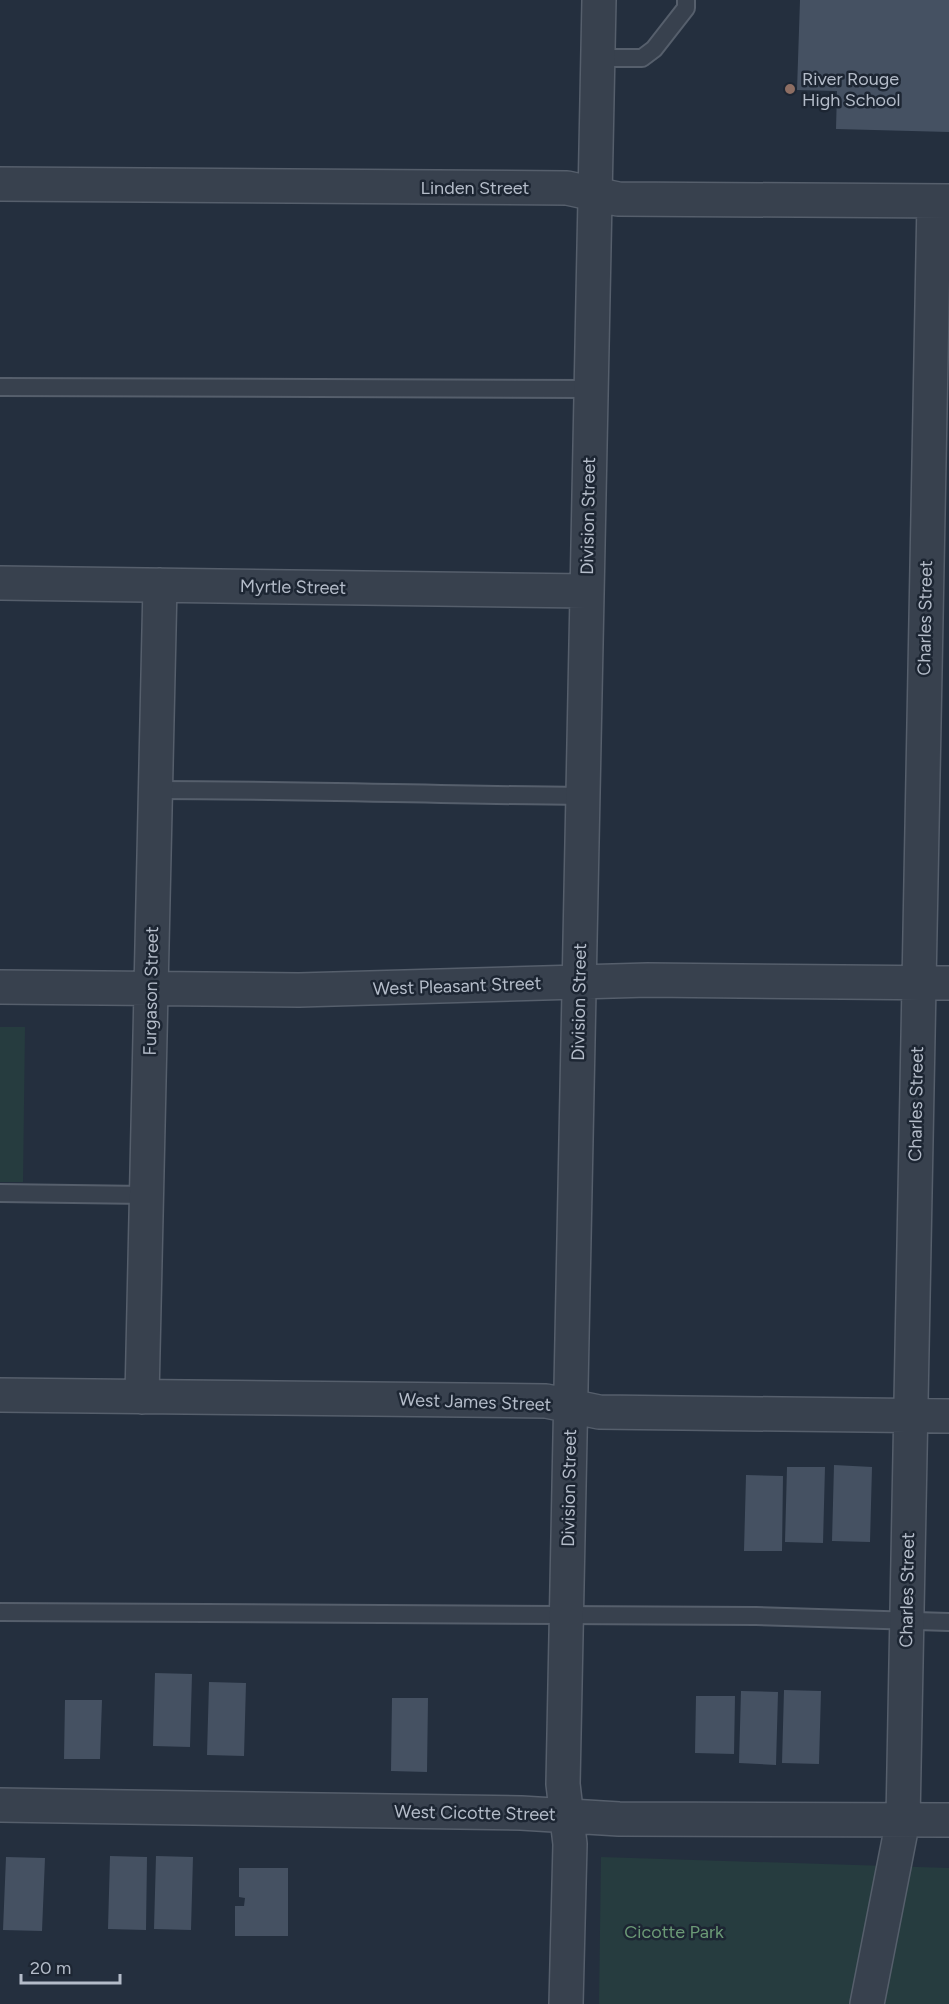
<svg xmlns="http://www.w3.org/2000/svg" width="949" height="2004" viewBox="0 0 949 2004" font-family="Figtree,sans-serif">
<style>
.green{fill:#263c3f}
.building{fill:#455162}
.lines{fill:none;stroke-linecap:round;stroke-linejoin:round}
.service-casing{stroke:#565f6c;stroke-width:20}
.minor-casing{stroke:#565f6c;stroke-width:36}
.service{stroke:#38414e;stroke-width:16}
.minor{stroke:#38414e;stroke-width:33}
.education-dot{fill:#8d6e63;stroke:#1d2633;stroke-width:2}
.labels{text-anchor:middle;dominant-baseline:central;stroke-width:5;stroke-linejoin:round;paint-order:stroke}
.poi-label{font-size:18px;fill:#b4bcc9;stroke:#1d2633;text-anchor:start}
.street-label{font-size:18px;fill:#b4bcc9;stroke:#1d2633}
.park-label{font-size:18px;fill:#6b9a76;stroke:#1d2633}
</style>
<rect width="100%" height="100%" fill="#242f3e"/>
<!-- green -->
<path class="green" d="M0 1027H25L23 1182H0Z
M601 1857 949 1868V2004H599Z"/>
<!-- building -->
<path class="building" d="M800 0H949V132L836 129 837 91 797 90Z
M834 1465 872 1467 870 1542 832 1541Z
M787 1467H825L823 1543 785 1542Z
M746 1475 783 1476 782 1551H744Z
M155 1673 192 1674 190 1747 153 1746Z
M209 1682 246 1683 244 1756 207 1755Z
M784 1690 821 1691 819 1764 782 1763Z
M741 1691 778 1692 776 1765 739 1763Z
M696 1696H735L734 1754 695 1753Z
M392 1698H428L427 1772 391 1771Z
M65 1700H102L100 1759H64Z
M110 1856 147 1857 146 1930 108 1929Z
M156 1856 193 1857 191 1930 154 1929Z
M6 1857 45 1858 42 1931 3 1930Z
M239 1868H288V1936H235V1906H244L245 1898 239 1897Z"/>
<g class="lines">
<!-- service casing -->
<g class="service-casing">
<path id="service" d="M598 58H642L654 49 686 8V0
M0 387 591 389
M155 790C298 790 440 795 583 796
M0 1193 146 1195
M0 1612 756 1616 949 1622"/>
</g>
<!-- minor casing -->
<g class="minor-casing">
<path id="minor" d="M0 184 567 188 618 199 949 201
M0 583 587 591
M0 987 299 990 648 980 949 983
M0 1395 546 1401 599 1412 949 1416
M142 1397 160 585
M0 1805 521 1813 619 1819 949 1820
M566 2004 570 1844 563 1784 599 0
M867 2004 903 1820 934 201"/>
</g>
<!-- service -->
<use href="#service" class="service"/>
<!-- minor -->
<use href="#minor" class="minor"/>
</g>
<!-- markers -->
<circle class="education-dot" cx="790" cy="89" r="6"/>
<g class="labels">
<!-- poi labels -->
<g class="poi-label">
<text x="802" y="79">River Rouge<tspan x="802" dy="21">High School</tspan></text>
</g>
<!-- street labels -->
<g class="street-label">
<text x="475" y="188">Linden Street</text>
<text transform="translate(588 516) rotate(-89)">Division Street</text>
<text transform="translate(293 587) rotate(1)">Myrtle Street</text>
<text transform="translate(925 618) rotate(-89)">Charles Street</text>
<text transform="translate(457 986) rotate(-2)">West Pleasant Street</text>
<text transform="translate(151 991) rotate(-89)">Furgason Street</text>
<text transform="translate(579 1002) rotate(-89)">Division Street</text>
<text transform="translate(916 1104) rotate(-89)">Charles Street</text>
<text transform="translate(475 1402) rotate(2)">West James Street</text>
<text transform="translate(569 1488) rotate(-89)">Division Street</text>
<text transform="translate(907 1590) rotate(-89)">Charles Street</text>
<text transform="translate(475 1813) rotate(1)">West Cicotte Street</text>
</g>
<!-- park labels -->
<g class="park-label">
<text x="674" y="1932">Cicotte Park</text>
</g>
</g>
<!-- scale -->
<path d="M21 1974v9h99v-9" fill="none" stroke="#b4bcc9" stroke-width="3"/>
<text x="30" y="1974" font-size="18" fill="#b4bcc9" stroke="#1d2633" stroke-width="4.5" paint-order="stroke">20 m</text>
</svg>
